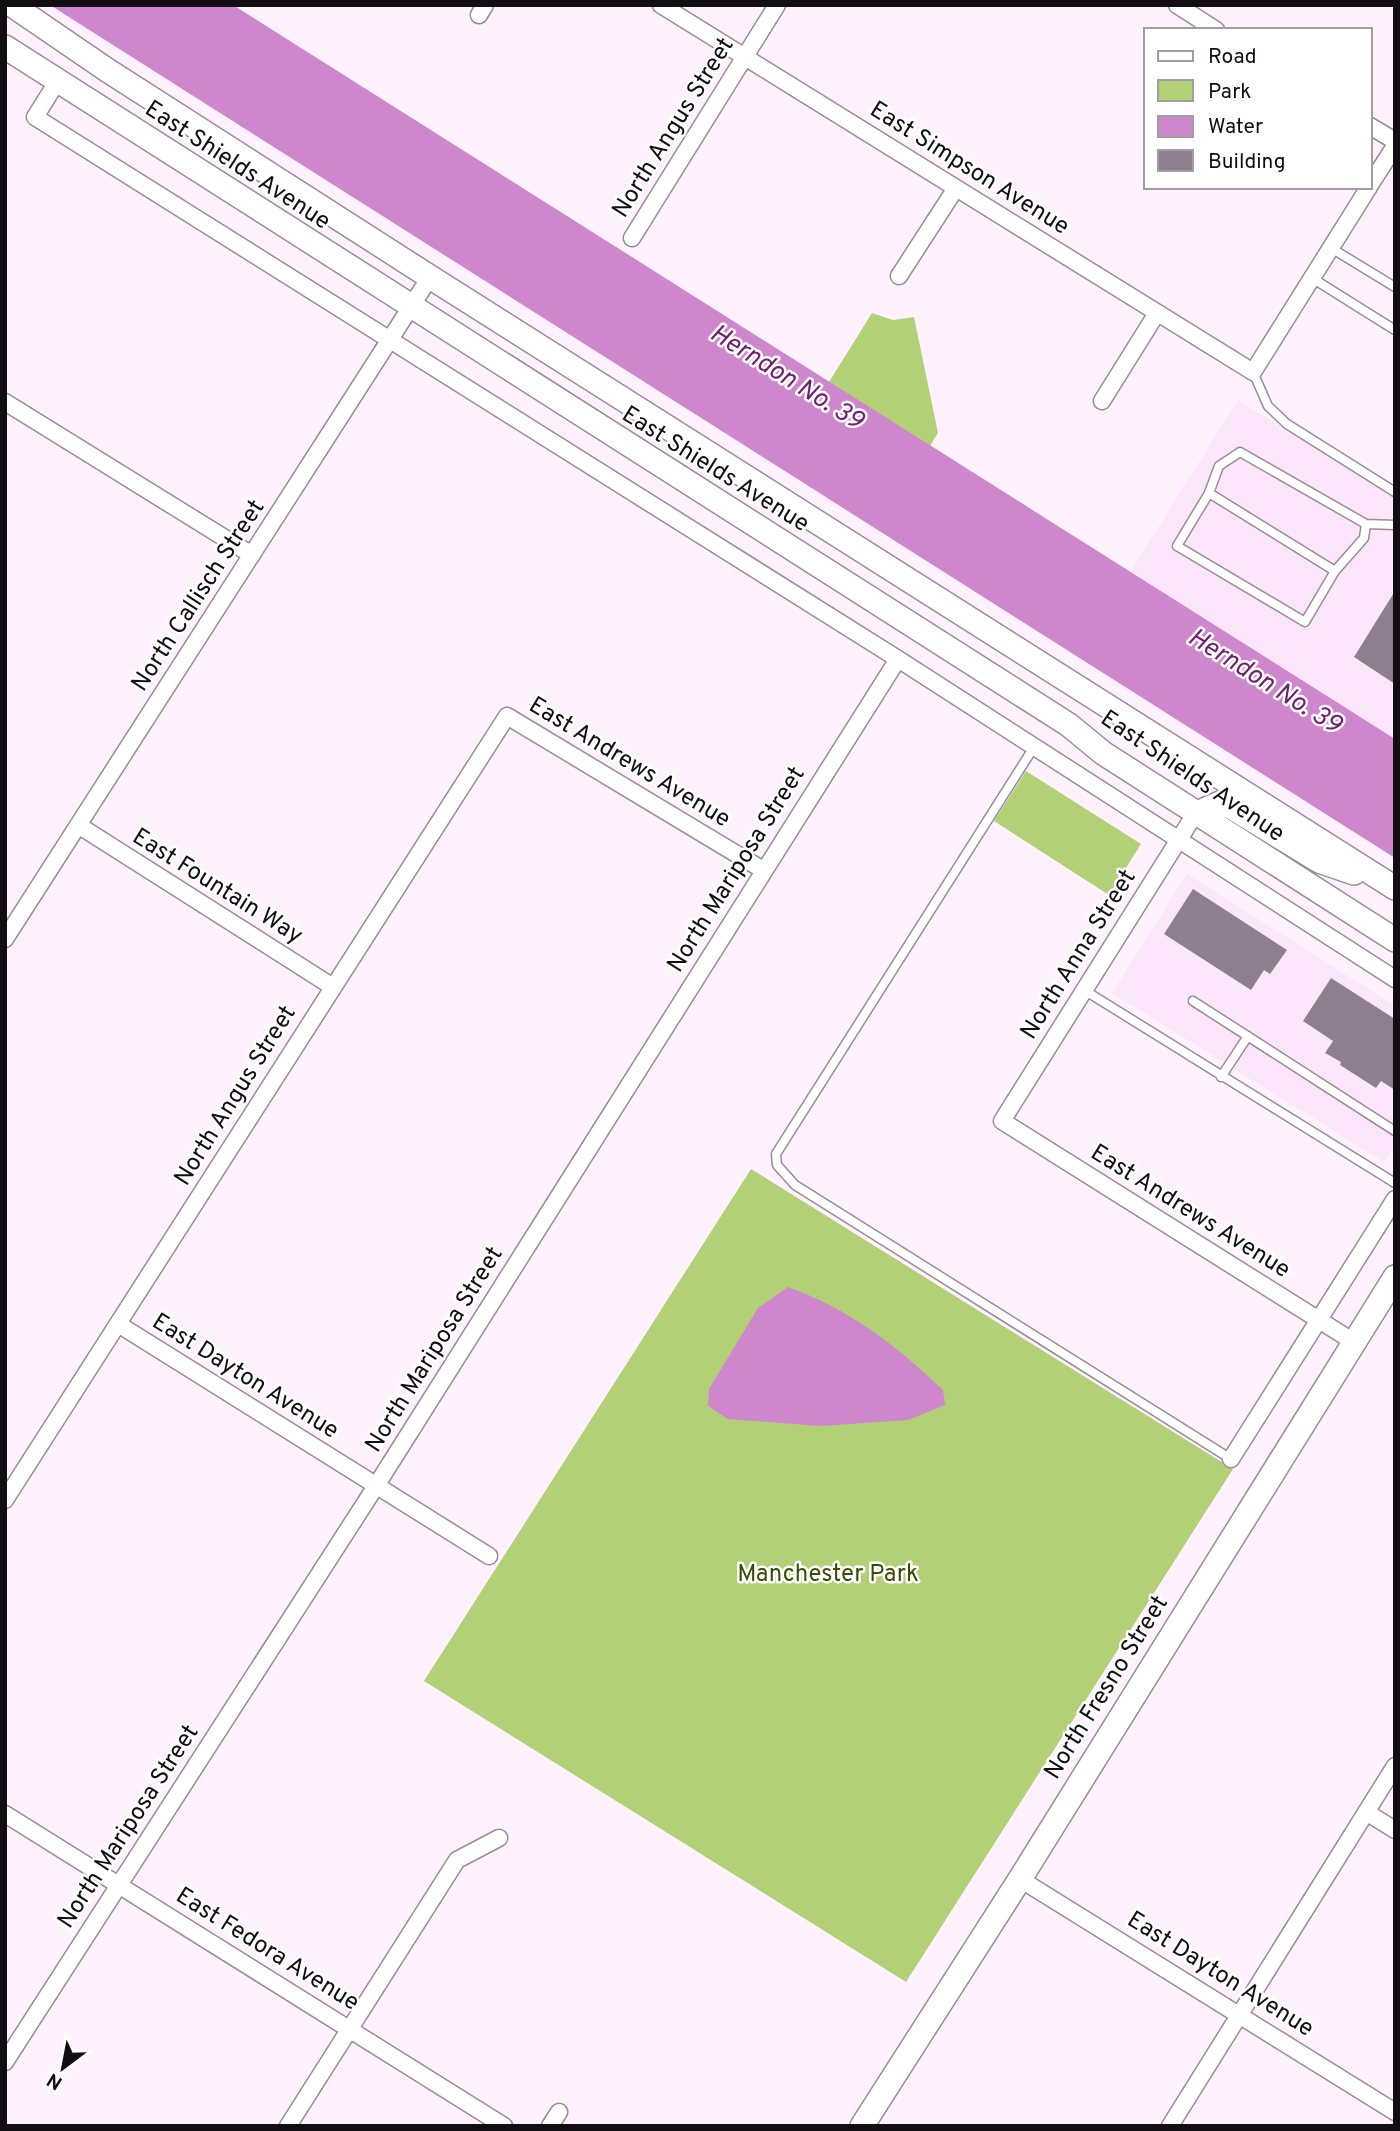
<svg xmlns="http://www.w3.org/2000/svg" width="1400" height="2131" viewBox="0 0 1400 2131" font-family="Overpass,sans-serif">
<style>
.built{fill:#fce6fb}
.green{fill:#b2d075}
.water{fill:#ce86cd}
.building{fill:#8e7f8e}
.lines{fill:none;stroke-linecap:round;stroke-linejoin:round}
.lane-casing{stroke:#9a8b99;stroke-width:11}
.street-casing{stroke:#9a8b99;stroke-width:19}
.secondary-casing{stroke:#9a8b99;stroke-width:26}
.lane{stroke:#fff;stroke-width:8}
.street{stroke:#fff;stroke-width:16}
.secondary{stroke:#fff;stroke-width:23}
.labels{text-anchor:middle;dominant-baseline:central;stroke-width:5;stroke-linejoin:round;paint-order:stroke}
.street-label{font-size:24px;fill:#120d12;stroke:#fff}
.park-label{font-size:24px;fill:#3b4d03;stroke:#fff}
.water-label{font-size:26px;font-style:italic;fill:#721c74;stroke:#fff}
</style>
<rect width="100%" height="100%" fill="#fff1fe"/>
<!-- built -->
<path class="built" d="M1238 400 1395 498V739L1129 574Z
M1187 874 1395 1006V1146L1384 1162 1112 993Z"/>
<!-- green -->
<path class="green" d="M872 313 893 320 914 317 938 433 930 446 829 382Z
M1026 771 1141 844 1109 895 994 821Z
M751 1169 1233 1469 906 1982 424 1681Z"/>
<!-- water -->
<path class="water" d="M50 5H233L1395 739V858Z
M788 1287C849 1309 896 1345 943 1390L945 1405 908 1420 821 1426 728 1419 708 1406 709 1389 758 1308Z"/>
<!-- building -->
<path class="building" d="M1395 591V684L1354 657Z
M1193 889 1287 950 1270 974 1264 970 1251 990 1164 934Z
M1331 978 1395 1019V1090L1381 1081 1376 1088 1340 1065 1341 1062 1325 1053 1333 1041 1303 1021Z"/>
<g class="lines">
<!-- lane casing -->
<g class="lane-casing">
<path id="lane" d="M1331 248 1395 287
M1312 278 1395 330
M1253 372 1268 406 1287 424 1395 492
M1209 493 1177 546 1305 622 1335 571
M1366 524 1364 538 1335 571 1209 493 1219 466 1240 452 1366 524 1395 525
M1034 747 776 1154 777 1165 795 1185 1231 1459
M1084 990 1395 1183
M1193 1001 1395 1131
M1221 1077 1248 1036"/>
</g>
<!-- street casing -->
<g class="street-casing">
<path id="street" d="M661 5 1253 372 1369 187
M1177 5 1216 30
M479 15 485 5
M57 82 35 117 898 659 1395 979
M1370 126 1395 141
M1370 185 1395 146
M632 238 777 5
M899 276 956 188
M1102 401 1157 313
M5 402 252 555
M1195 814 1002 1121 1354 1342
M78 825 333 987
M5 939 430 277
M118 1324 489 1556
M1231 1459 1395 1199
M5 1500 507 716 763 870
M1366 1812 1395 1830
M5 1814 504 2126
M1020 1879 1395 2112
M5 2062 376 1486 898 659
M288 2126 457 1860 499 1838
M550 2126 559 2112
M1170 2126 1395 1766"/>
</g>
<!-- secondary casing -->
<g class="secondary-casing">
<path id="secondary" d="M12 5 107 70 430 277 1395 888
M5 47 1069 725 1103 753 1395 940
M1195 814 1220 803 1231 807 1319 861 1354 873
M862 2126 1020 1879 1395 1277"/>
</g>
<!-- lane -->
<use href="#lane" class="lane"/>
<!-- street -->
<use href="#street" class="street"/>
<!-- secondary -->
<use href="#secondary" class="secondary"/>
</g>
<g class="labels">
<!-- street labels -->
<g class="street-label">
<text transform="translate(674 128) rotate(-58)">North Angus Street</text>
<text transform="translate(237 166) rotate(33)">East Shields Avenue</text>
<text transform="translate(969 169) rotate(32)">East Simpson Avenue</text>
<text transform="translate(715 470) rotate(32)">East Shields Avenue</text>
<text transform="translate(199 596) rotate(-57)">North Callisch Street</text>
<text transform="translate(629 763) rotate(31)">East Andrews Avenue</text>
<text transform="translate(1192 777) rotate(34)">East Shields Avenue</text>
<text transform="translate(737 870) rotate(-58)">North Mariposa Street</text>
<text transform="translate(217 887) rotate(32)">East Fountain Way</text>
<text transform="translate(1079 955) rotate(-58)">North Anna Street</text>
<text transform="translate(236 1096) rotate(-58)">North Angus Street</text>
<text transform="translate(1190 1212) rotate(32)">East Andrews Avenue</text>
<text transform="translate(435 1350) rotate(-58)">North Mariposa Street</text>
<text transform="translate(245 1377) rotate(32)">East Dayton Avenue</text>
<text transform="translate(1107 1688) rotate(-58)">North Fresno Street</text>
<text transform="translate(129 1827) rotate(-57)">North Mariposa Street</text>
<text transform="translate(267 1950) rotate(32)">East Fedora Avenue</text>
<text transform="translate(1220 1975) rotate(32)">East Dayton Avenue</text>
</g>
<!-- park labels -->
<g class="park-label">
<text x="828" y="1575">Manchester Park</text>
</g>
<!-- water labels -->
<g class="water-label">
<text transform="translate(786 378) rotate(32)">Herndon No. 39</text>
<text transform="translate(1264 682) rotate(32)">Herndon No. 39</text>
</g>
</g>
<!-- border -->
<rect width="1400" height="2131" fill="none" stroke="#120d12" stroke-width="14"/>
<!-- legend -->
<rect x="1144" y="28" width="228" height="161" fill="#ffffff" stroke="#a09ea0" stroke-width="2"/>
<rect x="1158" y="51" width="35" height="10" fill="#ffffff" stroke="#a09ea0" stroke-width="2"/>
<text x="1208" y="63" font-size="21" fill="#120d12">Road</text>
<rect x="1158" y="80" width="35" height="21" fill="#b2d075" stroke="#a09ea0" stroke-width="2"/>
<text x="1208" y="98" font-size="21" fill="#120d12">Park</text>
<rect x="1158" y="116" width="35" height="21" fill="#ce86cd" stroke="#a09ea0" stroke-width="2"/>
<text x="1208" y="133" font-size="21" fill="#120d12">Water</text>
<rect x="1158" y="150" width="35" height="21" fill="#8e7f8e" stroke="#a09ea0" stroke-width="2"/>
<text x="1208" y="168" font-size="21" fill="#120d12">Building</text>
<!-- north arrow -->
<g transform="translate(63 2068) rotate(212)" stroke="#ffffff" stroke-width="5" paint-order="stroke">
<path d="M0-5L12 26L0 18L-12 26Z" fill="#120d12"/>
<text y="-10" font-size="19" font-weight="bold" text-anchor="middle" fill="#120d12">N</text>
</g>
</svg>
